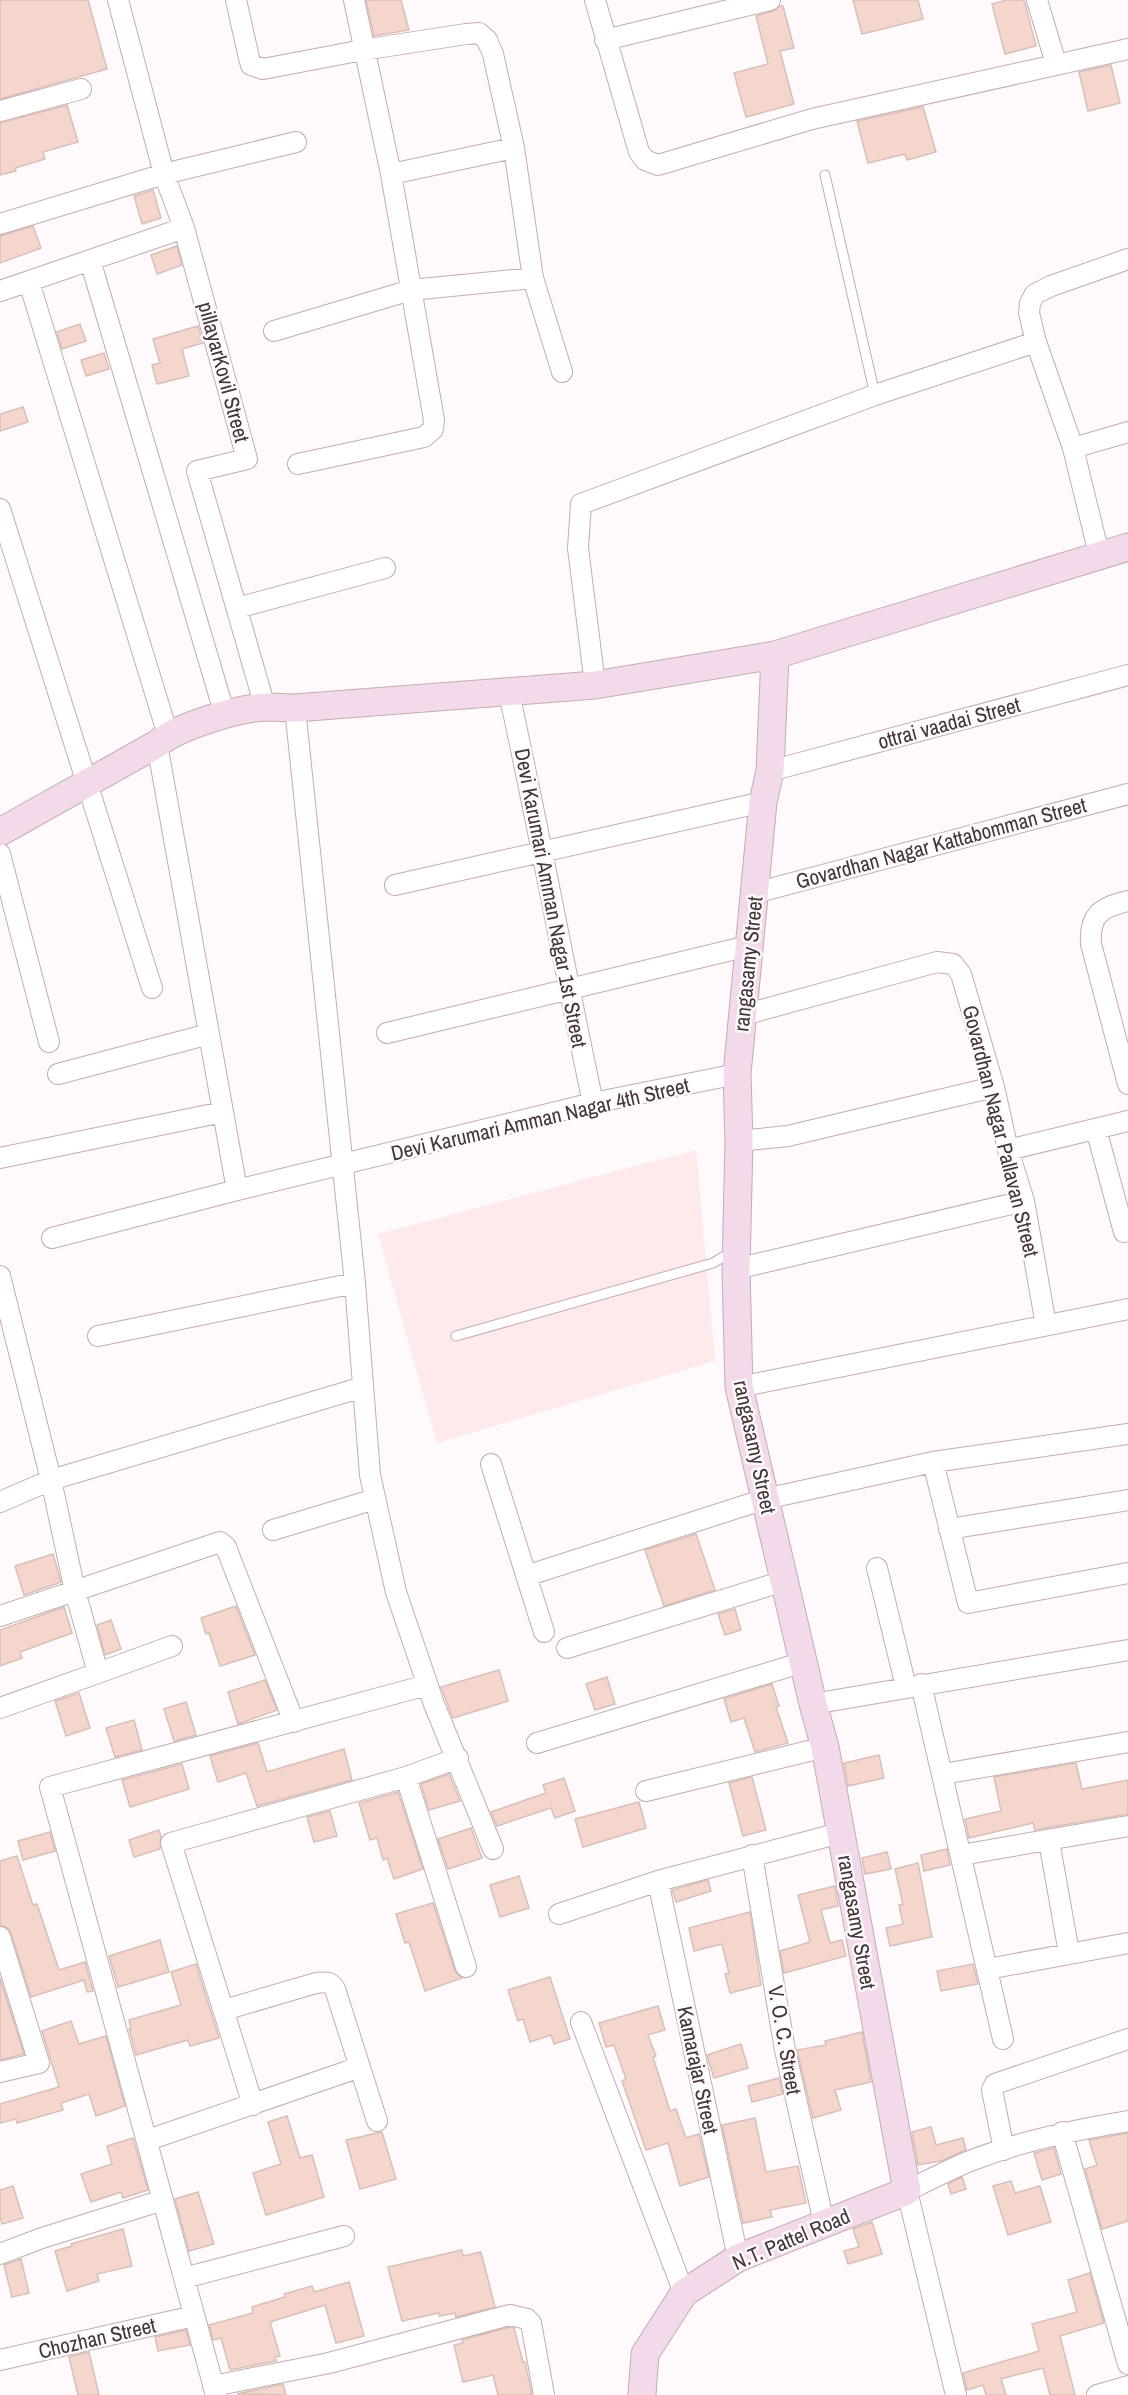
<svg xmlns="http://www.w3.org/2000/svg" width="1128" height="2395" viewBox="0 0 1128 2395" font-family="'Archivo Narrow',sans-serif">
<style>
.built{fill:#fee9eb}
.building{fill:#f5d6cc;stroke:#d7c0b8;stroke-width:1.5}
.lines{fill:none;stroke-linecap:round;stroke-linejoin:round}
.lane-casing{stroke:#c5acaf;stroke-width:11}
.street-casing{stroke:#c5acaf;stroke-width:22}
.secondary-casing{stroke:#c5acaf;stroke-width:29}
.lane{stroke:#fff;stroke-width:9}
.street{stroke:#fff;stroke-width:20}
.secondary{stroke:#f3daeb;stroke-width:27}
.labels{text-anchor:middle;dominant-baseline:central;stroke-width:5;stroke-linejoin:round;paint-order:stroke}
.street-label{font-size:21px;fill:#403637;stroke:#fef9fa}
</style>
<rect width="100%" height="100%" fill="#fef9fa"/>
<!-- built -->
<path class="built" d="M696 1150 715 1361 437 1443 378 1234Z"/>
<!-- building -->
<path class="building" d="M0 0H88L107 69 0 99Z
M366 0H401L409 30 374 36Z
M853 0H918L923 19 862 34Z
M1007 0H1024L1036 46 1005 54 992 4Z
M780 6H783L794 48 780 51 794 104 746 117 734 73 768 64 756 16 773 11Z
M1111 65 1120 103 1088 111 1079 72Z
M67 105 78 142 43 152 45 159 15 168 16 171 0 175V123Z
M923 107 936 152 907 160 905 154 868 163 857 121Z
M153 190 161 218 142 224 134 196Z
M33 226 41 248 0 263V236Z
M177 246 182 265 157 274 151 255Z
M80 324 86 341 62 349 57 332Z
M198 326 203 343 182 349 189 376 157 384 152 365 160 363 153 339Z
M104 353 109 369 86 376 81 360Z
M23 407 28 422 0 431V414Z
M696 1534 715 1590 664 1606 645 1550Z
M53 1554 61 1582 24 1595 15 1566Z
M236 1606 255 1655 220 1666 209 1633 206 1634 201 1618Z
M64 1607 72 1633 20 1652 22 1658 0 1666V1630Z
M735 1609 741 1630 725 1635 718 1614Z
M111 1620 121 1649 105 1655 97 1625Z
M499 1670 508 1701 453 1718 441 1687Z
M607 1677 615 1704 595 1710 586 1684Z
M265 1680 277 1710 238 1724 228 1692Z
M772 1684 779 1706 776 1707 788 1743 755 1752 744 1718 731 1722 724 1699Z
M79 1693 90 1728 66 1736 55 1701Z
M186 1702 196 1735 174 1741 164 1709Z
M134 1720 142 1750 115 1757 106 1728Z
M258 1743 267 1772 344 1749 352 1780 257 1806 246 1773 218 1782 210 1756Z
M879 1755 884 1778 848 1786 844 1763Z
M1076 1763 1082 1789 1128 1780V1814L1035 1830 1033 1823 969 1838 965 1819 1001 1811 994 1777Z
M182 1764 189 1789 130 1807 122 1780Z
M449 1774 460 1801 429 1810 421 1784Z
M752 1777 766 1830 743 1836 729 1783Z
M564 1778 575 1811 555 1818 551 1808 497 1826 491 1812 546 1793 543 1785Z
M398 1792 423 1869 394 1879 387 1858 383 1860 377 1838 370 1840 359 1803Z
M639 1802 646 1828 583 1847 575 1819Z
M330 1811 337 1836 314 1842 307 1817Z
M471 1828 482 1858 448 1869 438 1839Z
M159 1830 161 1837 160 1849 134 1857 129 1840Z
M50 1832 55 1851 23 1860 18 1841Z
M947 1849 950 1865 924 1871 921 1855Z
M887 1852 891 1869 865 1874 862 1858Z
M17 1856 33 1905 37 1904 59 1970 85 1962 93 1991 87 1992 84 1980 31 1997 11 1933 8 1928 0 1925V1861Z
M918 1863 932 1937 890 1946 886 1928 903 1924 899 1905 903 1904 895 1869Z
M519 1876 529 1908 500 1917 490 1885Z
M708 1880 711 1891 676 1902 672 1890Z
M835 1886 838 1906 821 1910 830 1943 842 1940 846 1956 784 1973 780 1951 810 1942 798 1895Z
M433 1903 455 1971 462 1978 425 1991 409 1942 405 1943 396 1914Z
M750 1912 761 1985 730 1993 725 1974 729 1973 722 1944 694 1951 689 1928Z
M160 1940 169 1972 118 1987 109 1956Z
M196 1964 219 2038 190 2046 188 2040 136 2055 129 2029H131L129 2020 181 2005 171 1972Z
M973 1964 978 1984 941 1991 937 1971Z
M550 1977 570 2039 554 2044 551 2035 530 2042 523 2019 518 2021 508 1990Z
M0 1978 24 2054 0 2060Z
M658 2006 665 2030 648 2035 656 2056 653 2057 670 2111 676 2109 686 2138 699 2134 709 2177 680 2186 668 2143 646 2150 622 2081 626 2079 614 2045 606 2047 599 2023Z
M71 2021 79 2044 106 2036 125 2106 96 2116 89 2094 61 2103 63 2110 17 2123 16 2119 0 2123V2104L59 2087 42 2031Z
M862 2032 871 2082 835 2090 841 2110 813 2118 797 2050 826 2045 825 2041Z
M741 2044 748 2068 714 2078 707 2055Z
M779 2078 783 2094 752 2102 748 2086Z
M287 2116 300 2158 312 2155 324 2197 266 2215 253 2173 281 2164 268 2122Z
M755 2118 766 2172 798 2166 806 2203 770 2210 772 2217 743 2223 722 2125Z
M931 2127 936 2145 963 2138 966 2150 941 2161 918 2165 912 2132Z
M382 2132 396 2179 360 2189 346 2140Z
M1128 2133V2221L1102 2229 1085 2169 1097 2165 1089 2140Z
M133 2138 148 2190 123 2198 121 2192 91 2202 81 2174 112 2164 107 2146Z
M1054 2148 1061 2174 1042 2180 1034 2153Z
M962 2177 966 2189 951 2194 948 2184Z
M1011 2181 1015 2193 1040 2186 1051 2222 1008 2235 993 2186Z
M13 2186 23 2218 2 2224 0 2217V2190Z
M198 2192 214 2244 189 2251 175 2199Z
M872 2222 882 2254 848 2264 844 2251 859 2247 853 2229Z
M123 2229 132 2266 97 2274 99 2281 67 2291 55 2251 72 2246 71 2244Z
M462 2250 463 2256 481 2252 495 2307 456 2317 455 2313 439 2316V2313L402 2321 388 2267Z
M21 2259 29 2293 12 2297 4 2265Z
M1090 2273 1104 2323 1060 2336 1075 2395H1050L1043 2368 1001 2379 1006 2395H986L983 2385 967 2390 963 2373 1039 2351 1032 2324 1077 2312 1068 2280Z
M349 2282 364 2336 336 2343 325 2305 270 2322 280 2356 275 2357 276 2361 230 2370 221 2338 213 2340 209 2325 253 2313 252 2307 285 2297 284 2294 312 2286 314 2292Z
M510 2327 514 2328 523 2362H525L532 2395H498L493 2375 463 2382 454 2345 463 2343 462 2340Z
M186 2330 190 2345 158 2351 155 2337Z
M89 2352 99 2395H78L69 2357Z
M283 2384 286 2395 237 2394Z"/>
<g class="lines">
<!-- lane casing -->
<g class="lane-casing">
<path id="lane" d="M825 175 875 395
M456 1336 713 1263 723 1257H734"/>
</g>
<!-- street casing -->
<g class="street-casing">
<path id="street" d="M118 0 164 174 184 228 247 459 197 471 265 707
M236 0 249 58 251 65 263 69 363 50 466 34 479 33 487 40 493 54 514 148 533 278 562 372
M595 0 639 152 645 160 658 165 812 119 1128 49
M1037 0 1056 64
M605 40 770 0
M0 111 81 89
M391 174 514 148
M0 224 164 174 296 142
M90 260 225 715
M29 282 168 735
M0 291 184 228
M274 331 411 290 533 278
M1073 448 1128 432
M298 464 424 437 433 429 434 420 391 174 354 0
M0 509 152 988
M1100 558 1073 448 1036 342 1029 313 1030 303 1035 294 1051 286 1128 259
M237 608 385 568
M595 685 578 548 581 504 875 395 1036 342
M509 693C539 830 564 967 593 1103
M295 708 355 1283 370 1475 396 1592 434 1704 493 1849
M157 744 237 1190
M770 771 1128 675
M0 854 49 1042
M395 885 763 802
M755 893 1128 794
M1128 901C1101 907 1089 915 1091 944L1128 1084
M743 1015 937 962 953 964 961 974 994 1087 1008 1150 1024 1201 1046 1325
M387 1033 748 946
M58 1074 209 1034
M1096 1129 1124 1232
M739 1141 788 1136 994 1087
M1008 1150 1128 1121
M0 1158 223 1112
M52 1238 237 1190 593 1103 737 1074
M736 1269 1024 1201
M0 1276 51 1480 75 1591 98 1673 0 1708
M98 1336 355 1283
M739 1387 1128 1309
M933 1462 968 1603 1128 1573
M491 1464 544 1632
M0 1502 51 1480 363 1387
M949 1529 1128 1500
M273 1530 375 1499
M877 1568 906 1687
M526 1576 765 1499 933 1462 1128 1434
M0 1616 220 1542 226 1547 229 1555 294 1722
M567 1648 784 1581
M98 1673 172 1646
M921 1684 1003 2039
M813 1704 1128 1650
M537 1743 804 1662
M943 1774 1128 1742
M406 1777 466 1967
M646 1791 825 1747
M1049 1841 1069 1953
M752 1855 785 2050 824 2223
M961 1855 1128 1826
M658 1881 738 2258
M559 1914 658 1881 840 1833
M0 1937 39 2063 0 2072
M988 1969 1128 1943
M224 2010 316 1983C326 1982 330 1981 335 1989L377 2121
M581 2022 684 2293
M253 2105 171 1843 406 1777 458 1758
M1062 2132 1128 2364
M148 2140 360 2067
M1004 2150 992 2090 995 2084 1128 2039
M0 2254 42 2238 163 2200
M184 2278 344 2236
M0 2360 194 2316
M213 2386 329 2363 510 2315 527 2319 531 2323 544 2395
M216 2395 50 1787 427 1685
M956 2395 907 2191C927 2181 948 2170 970 2161 1021 2141 1074 2130 1128 2121
M1097 2395 1128 2386"/>
</g>
<!-- secondary casing -->
<g class="secondary-casing">
<path id="secondary" d="M0 832 157 744C179 726 238 708 267 707 276 707 286 708 295 708L595 685 775 655 1128 547
M642 2395 645 2354 684 2293 738 2258 907 2191 825 1747 813 1704 739 1387 736 1269 739 1141 737 1074 763 802 770 771 775 655"/>
</g>
<!-- lane -->
<use href="#lane" class="lane"/>
<!-- street -->
<use href="#street" class="street"/>
<!-- secondary -->
<use href="#secondary" class="secondary"/>
</g>
<g class="labels">
<!-- street labels -->
<g class="street-label">
<text transform="translate(224 372) rotate(75)">pillayarKovil Street</text>
<text transform="translate(949 723) rotate(-15)">ottrai vaadai Street</text>
<text transform="translate(941 843) rotate(-15)">Govardhan Nagar Kattabomman Street</text>
<text transform="translate(551 898) rotate(79)">Devi Karumari Amman Nagar 1st Street</text>
<text transform="translate(748 964) rotate(-84)">rangasamy Street</text>
<text transform="translate(540 1119) rotate(-13)">Devi Karumari Amman Nagar 4th Street</text>
<text transform="translate(1001 1131) rotate(76)">Govardhan Nagar Pallavan Street</text>
<text transform="translate(755 1447) rotate(78)">rangasamy Street</text>
<text transform="translate(857 1922) rotate(80)">rangasamy Street</text>
<text transform="translate(785 2040) rotate(80)">V. O. C. Street</text>
<text transform="translate(698 2070) rotate(78)">Kamarajar Street</text>
<text transform="translate(791 2239) rotate(-23)">N.T. Pattel Road</text>
<text transform="translate(97 2338) rotate(-13)">Chozhan Street</text>
</g>
</g>
</svg>
